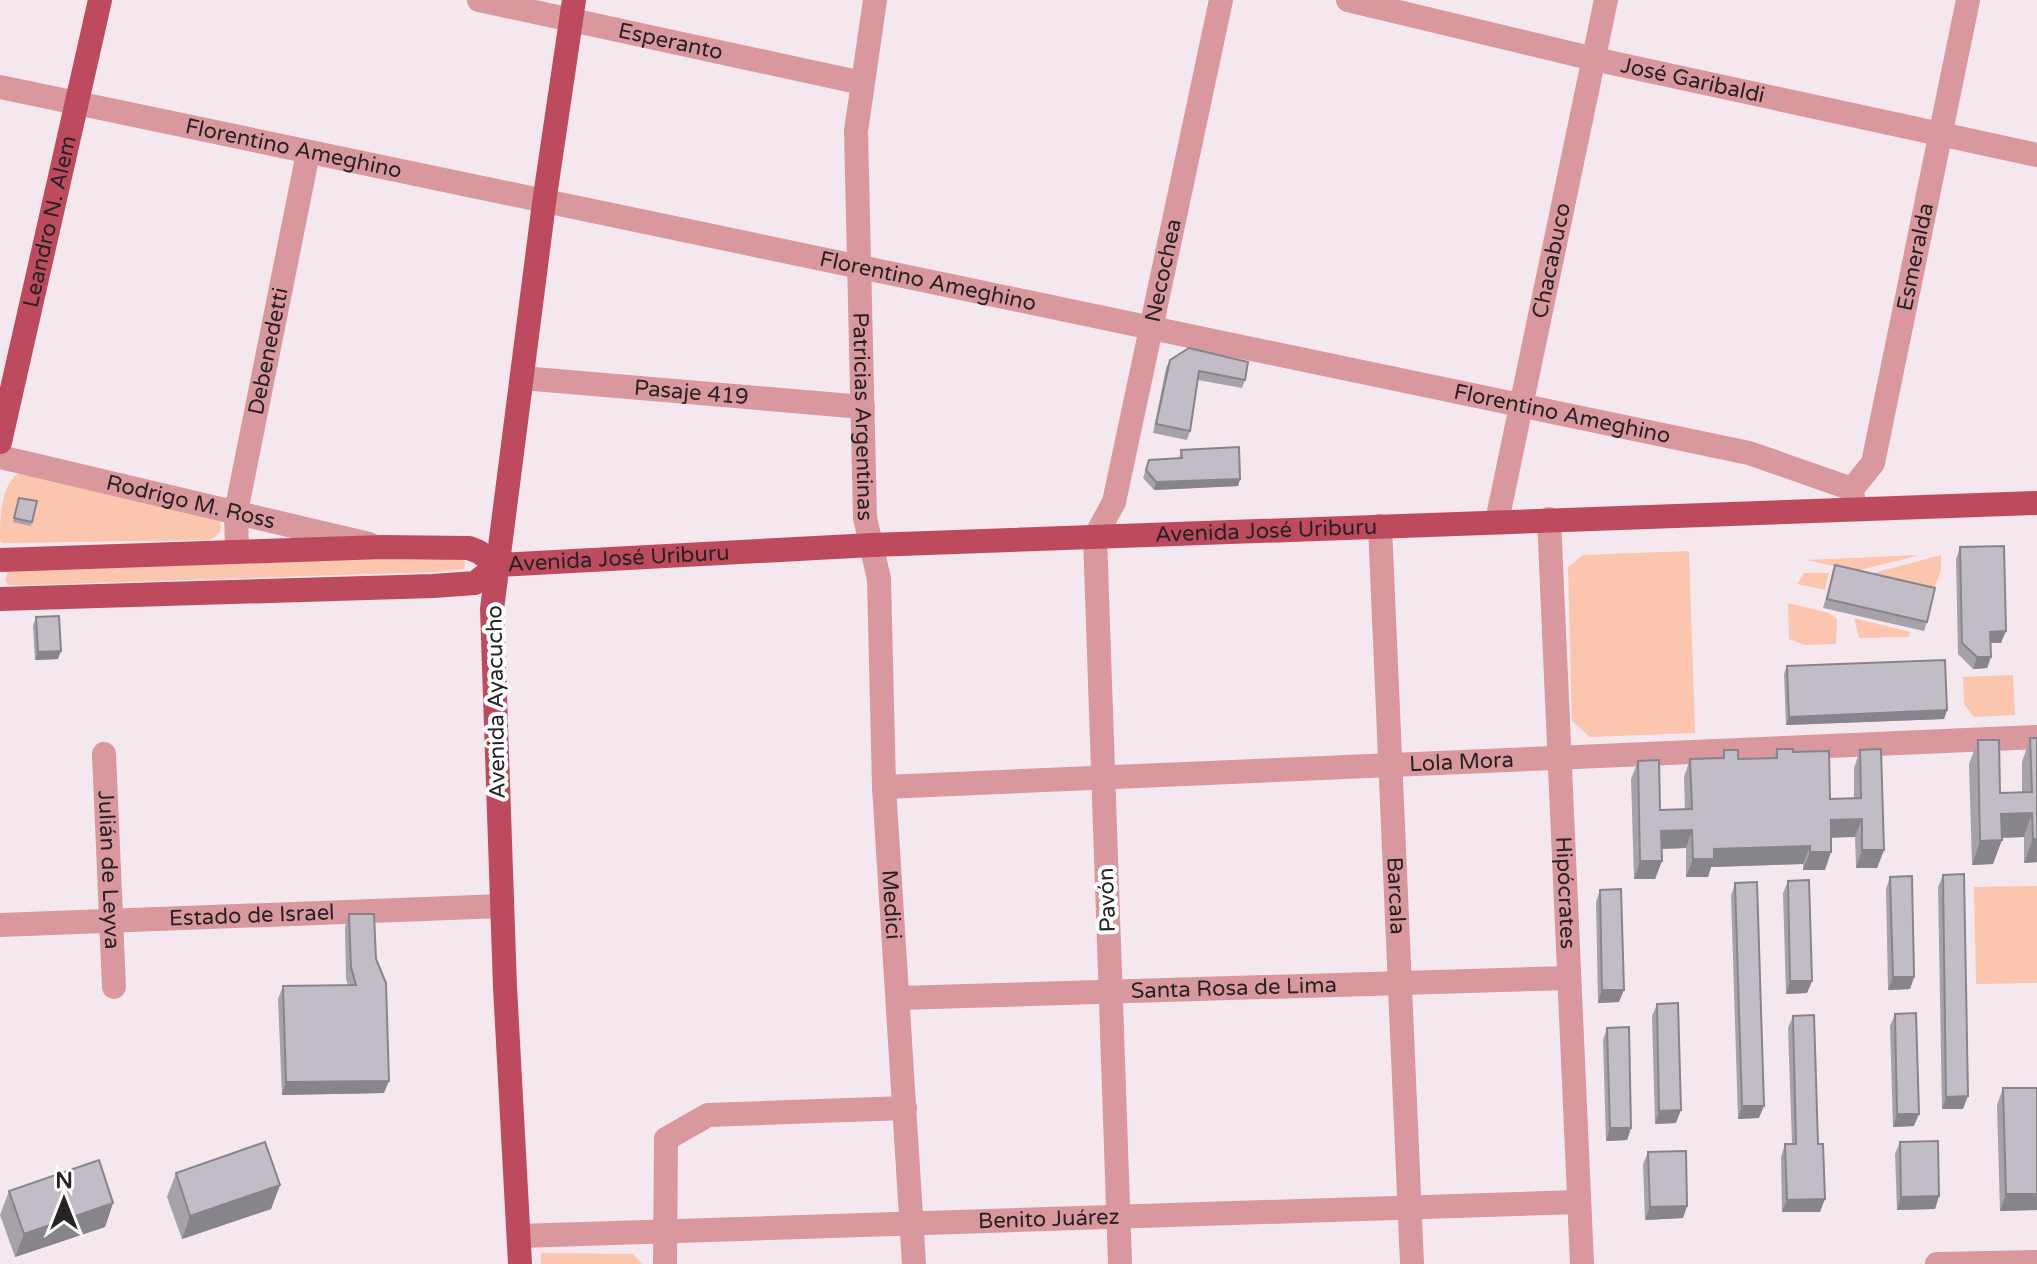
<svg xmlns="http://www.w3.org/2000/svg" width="2037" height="1264" viewBox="0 0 2037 1264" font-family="'Varela Round',sans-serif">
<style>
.green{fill:#fbc5ae}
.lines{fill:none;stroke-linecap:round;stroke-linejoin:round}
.minor{stroke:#d9989e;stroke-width:24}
.major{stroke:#be4b5d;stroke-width:24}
.wall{fill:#a7a2aa}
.shaded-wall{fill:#88848b}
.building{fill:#c2bcc6;stroke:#88848b;stroke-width:2}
.labels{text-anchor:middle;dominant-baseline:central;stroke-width:8;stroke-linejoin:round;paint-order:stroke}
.street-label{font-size:22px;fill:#272325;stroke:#fff}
</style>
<rect width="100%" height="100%" fill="#f4e8ee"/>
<!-- green -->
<path class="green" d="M23 471 214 518 220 522C223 532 218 535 210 540L3 543 0 541C0 518 0 481 23 471Z
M1689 551 1695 733 1590 737 1572 721 1568 567 1583 555Z
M1920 555 1856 571 1806 560Z
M1941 555V571L1934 589 1870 574Z
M371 556 463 559 465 564 464 569 435 572 31 585H9L5 581 8 571Z
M1804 573H1829L1825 590 1797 584Z
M1788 603 1829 613 1837 619 1836 644 1805 645 1789 639Z
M1854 618 1910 632 1909 637 1859 638Z
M2013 675 2015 715 1974 717 1964 704 1963 677Z
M2037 886V983L1976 984 1974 887Z
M541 1253 633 1254 642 1264H541Z"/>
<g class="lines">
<!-- minor -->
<g class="minor">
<path id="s1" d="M479 0 862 83"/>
<path id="s2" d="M875 0 856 131 865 518 879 579 884 787 914 1264"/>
<path id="s3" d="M1348 0 1594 59 2037 155"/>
<path id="s4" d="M0 87 1749 453 1852 489"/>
<path id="s5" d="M522 378 863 407"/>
<path id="s6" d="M0 457 369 544"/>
<path id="s7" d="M1854 505 1852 489 1873 463 1968 0"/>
<path id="s8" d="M1549 519 1582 1264"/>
<path id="s9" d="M1497 521 1606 0"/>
<path id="s10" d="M1380 526 1412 1264"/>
<path id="s11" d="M237 552 236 512 308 153"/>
<path id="s12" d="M104 754 114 987"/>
<path id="s13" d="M884 787 2037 737"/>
<path id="s14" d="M0 925 502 906"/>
<path id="s15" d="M898 998 1569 978"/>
<path id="s16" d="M519 1236 1579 1202"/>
<path d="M665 1264 666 1139 708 1115 905 1108"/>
<path id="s17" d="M1120 1264 1095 537 1114 502 1221 0"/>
<path d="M1937 1264 2037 1262"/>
</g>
<!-- major -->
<g class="major">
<path id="s18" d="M0 442 100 0"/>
<path id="s19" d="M0 560 383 547 469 548 479 552 497 565 872 545 2037 503"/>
<path d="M0 599 433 586 475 583 497 565"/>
<path d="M520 1264 505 987 492 609 544 203 574 0"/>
</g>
</g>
<!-- wall -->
<path class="wall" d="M1170 360 1245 380 1242 388 1198 380 1190 431 1187 440 1153 433 1166 368Z
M1181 450 1240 479 1238 486 1154 490 1143 478 1149 460 1179 458Z
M19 498 32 522 31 526 13 522Z
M1960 547 2001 643H1990L1991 657 1987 668 1973 669 1958 654 1956 559Z
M1835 565 1927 622 1924 631 1823 608Z
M36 617 58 659 35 660 33 626Z
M1787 666 1947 710 1944 719 1786 725 1784 674Z
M2030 738 2037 862 2024 863V837L2002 838 1993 864 1972 865 1969 764 1978 740 2000 793 2022 792V762Z
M1777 749 1793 752 1830 799 1854 798V768L1860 750 1884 850 1877 868H1856L1855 837H1831L1825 870H1803V864L1711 867 1708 877H1686V848L1661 849 1662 861 1655 879H1634L1631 779 1638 761 1660 810 1685 809 1684 777 1690 759 1721 758 1724 750 1738 759 1773 758Z
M1943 875 1963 1109H1942L1938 887Z
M1890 877 1914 977 1910 989 1888 990 1886 889Z
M1788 881 1812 981 1807 993 1786 994 1783 893Z
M1735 883 1759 1118 1738 1119 1731 896Z
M1600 890 1619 1002 1598 1003 1596 902Z
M349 914 376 959 384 1093 282 1095 278 999 283 986 348 985 346 979 345 927Z
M1657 1004 1676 1123 1655 1124 1652 1016Z
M1895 1014 1914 1126 1893 1127 1890 1026Z
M1793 1016 1818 1144 1820 1212H1782L1781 1157 1785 1144H1792L1788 1028Z
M1607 1028 1631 1128 1627 1140 1606 1141 1603 1040Z
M2003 1088H2037V1210L2000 1211 1997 1105Z
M1900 1142 1939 1196 1935 1209 1897 1210 1895 1154Z
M1648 1152 1687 1206 1683 1218 1645 1220 1643 1164Z
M176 1173 280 1185 271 1209 182 1239 167 1197Z
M9 1191 113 1203 105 1227 15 1257 0 1215Z"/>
<!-- shaded-wall -->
<path class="shaded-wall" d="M1240 479 1238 486 1154 490 1156 482Z
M2006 631 2001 643H1986L1990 632Z
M61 651 58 659 35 660 38 652Z
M1977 657H1991L1987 668 1973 669Z
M1947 710 1944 719 1786 725 1789 717Z
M2032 813 2024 837 1992 838 2001 814Z
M1862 819 1855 837 1824 838 1831 820Z
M1692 830 1686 848 1654 849 1661 831Z
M2033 839H2037V862L2024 863Z
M2002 840 1993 864 1972 865 1980 841Z
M1810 846 1803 864 1711 867 1708 877H1686L1693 859 1714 849Z
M1862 850H1884L1877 868H1856Z
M1810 852H1831L1825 870H1803Z
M1640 861H1662L1655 879H1634Z
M1893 977H1914L1910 989 1888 990Z
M1790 981H1812L1807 993 1786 994Z
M1602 990H1624L1619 1002 1598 1003Z
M389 1081 384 1093 282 1095 286 1082Z
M1968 1096 1963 1109H1942L1946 1097Z
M1742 1106H1764L1759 1118 1738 1119Z
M1681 1110 1676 1123 1655 1124 1659 1111Z
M1897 1114H1919L1914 1126 1893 1127Z
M1610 1128H1631L1627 1140 1606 1141Z
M280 1185 271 1209 182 1239 190 1216Z
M2006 1194H2037V1210L2000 1211Z
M1939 1196 1935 1209 1897 1210 1901 1197Z
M1825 1199 1820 1212H1782L1787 1200Z
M113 1203 105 1227 15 1257 24 1234Z
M1687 1206 1683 1218 1645 1220 1650 1207Z"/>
<!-- building -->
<path class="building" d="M1189 348 1248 362 1245 380 1199 371 1190 431 1156 424 1170 360Z
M1239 447 1240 479 1156 482 1146 470 1149 460 1182 458 1181 450Z
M19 498 37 501 32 522 14 518Z
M2004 546 2006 631 1990 632 1991 657H1977L1962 643 1960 547Z
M1835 565 1935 588 1927 622 1827 599Z
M59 616 61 651 38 652 36 617Z
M1945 660 1947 710 1789 717 1787 666Z
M2030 738H2037V839H2033L2032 813 2001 814 2002 840 1980 841 1978 740H1999L2000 793 2032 792Z
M1777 749H1793V752L1829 751 1830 799 1861 798 1860 750 1881 749 1884 850H1862V819L1831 820V852H1810V846L1714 849V859H1693L1692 830 1661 831 1662 861H1640L1638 761 1659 760 1660 810 1692 809 1690 759 1724 758V750H1738V759L1777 758Z
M1964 874 1968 1096 1946 1097 1943 875Z
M1912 876 1914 977H1893L1890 877Z
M1809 880 1812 981H1790L1788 881Z
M1757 882 1764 1106H1742L1735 883Z
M1621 889 1624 990H1602L1600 890Z
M349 914H374L376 959 386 983 389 1081 286 1082 283 986 356 985 351 967Z
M1678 1003 1681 1110 1659 1111 1657 1004Z
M1916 1013 1919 1114H1897L1895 1014Z
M1814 1015 1818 1144H1823L1825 1199 1787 1200 1785 1144H1796L1793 1016Z
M1629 1027 1631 1128H1610L1607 1028Z
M2003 1088H2037V1194H2006Z
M1938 1141 1939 1196 1901 1197 1900 1142Z
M265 1142 280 1185 190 1216 176 1173Z
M1686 1151 1687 1206 1650 1207 1648 1152Z
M99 1160 113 1203 24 1234 9 1191Z"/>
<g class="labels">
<!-- street labels -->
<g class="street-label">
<text stroke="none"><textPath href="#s1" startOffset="196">Esperanto</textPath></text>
<text stroke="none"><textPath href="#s3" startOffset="354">José Garibaldi</textPath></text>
<text stroke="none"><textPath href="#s4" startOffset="300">Florentino Ameghino</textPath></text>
<text stroke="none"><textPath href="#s18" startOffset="226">Leandro N. Alem</textPath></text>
<text stroke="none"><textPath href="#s7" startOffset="260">Esmeralda</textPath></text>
<text stroke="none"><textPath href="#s9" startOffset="266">Chacabuco</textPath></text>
<text stroke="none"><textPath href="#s17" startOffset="1004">Necochea</textPath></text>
<text stroke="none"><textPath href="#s4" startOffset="948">Florentino Ameghino</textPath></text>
<text stroke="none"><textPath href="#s11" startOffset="204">Debenedetti</textPath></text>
<text stroke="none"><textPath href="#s5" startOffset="170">Pasaje 419</textPath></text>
<text stroke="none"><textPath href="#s4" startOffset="1596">Florentino Ameghino</textPath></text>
<text stroke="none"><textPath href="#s2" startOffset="418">Patricias Argentinas</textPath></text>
<text stroke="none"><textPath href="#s6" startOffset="196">Rodrigo M. Ross</textPath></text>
<text stroke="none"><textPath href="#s19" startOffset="1272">Avenida José Uriburu</textPath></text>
<text stroke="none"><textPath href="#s19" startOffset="624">Avenida José Uriburu</textPath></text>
<text transform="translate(496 702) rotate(-91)">Avenida Ayacucho</text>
<text stroke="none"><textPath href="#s13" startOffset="578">Lola Mora</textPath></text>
<text stroke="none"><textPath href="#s12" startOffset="116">Julián de Leyva</textPath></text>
<text stroke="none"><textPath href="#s8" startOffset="374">Hipócrates</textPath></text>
<text stroke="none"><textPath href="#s10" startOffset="370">Barcala</textPath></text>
<text transform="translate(1107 900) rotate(-92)">Pavón</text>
<text stroke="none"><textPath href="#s2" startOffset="908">Medici</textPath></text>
<text stroke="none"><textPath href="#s14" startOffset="252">Estado de Israel</textPath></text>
<text stroke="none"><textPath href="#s15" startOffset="336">Santa Rosa de Lima</textPath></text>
<text stroke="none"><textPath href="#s16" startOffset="530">Benito Juárez</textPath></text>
</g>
</g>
<!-- north arrow -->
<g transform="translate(64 1200)" stroke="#ffffff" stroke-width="6" paint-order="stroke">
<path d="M0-6L14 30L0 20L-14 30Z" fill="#272325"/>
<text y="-12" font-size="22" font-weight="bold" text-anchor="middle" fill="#272325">N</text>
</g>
</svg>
